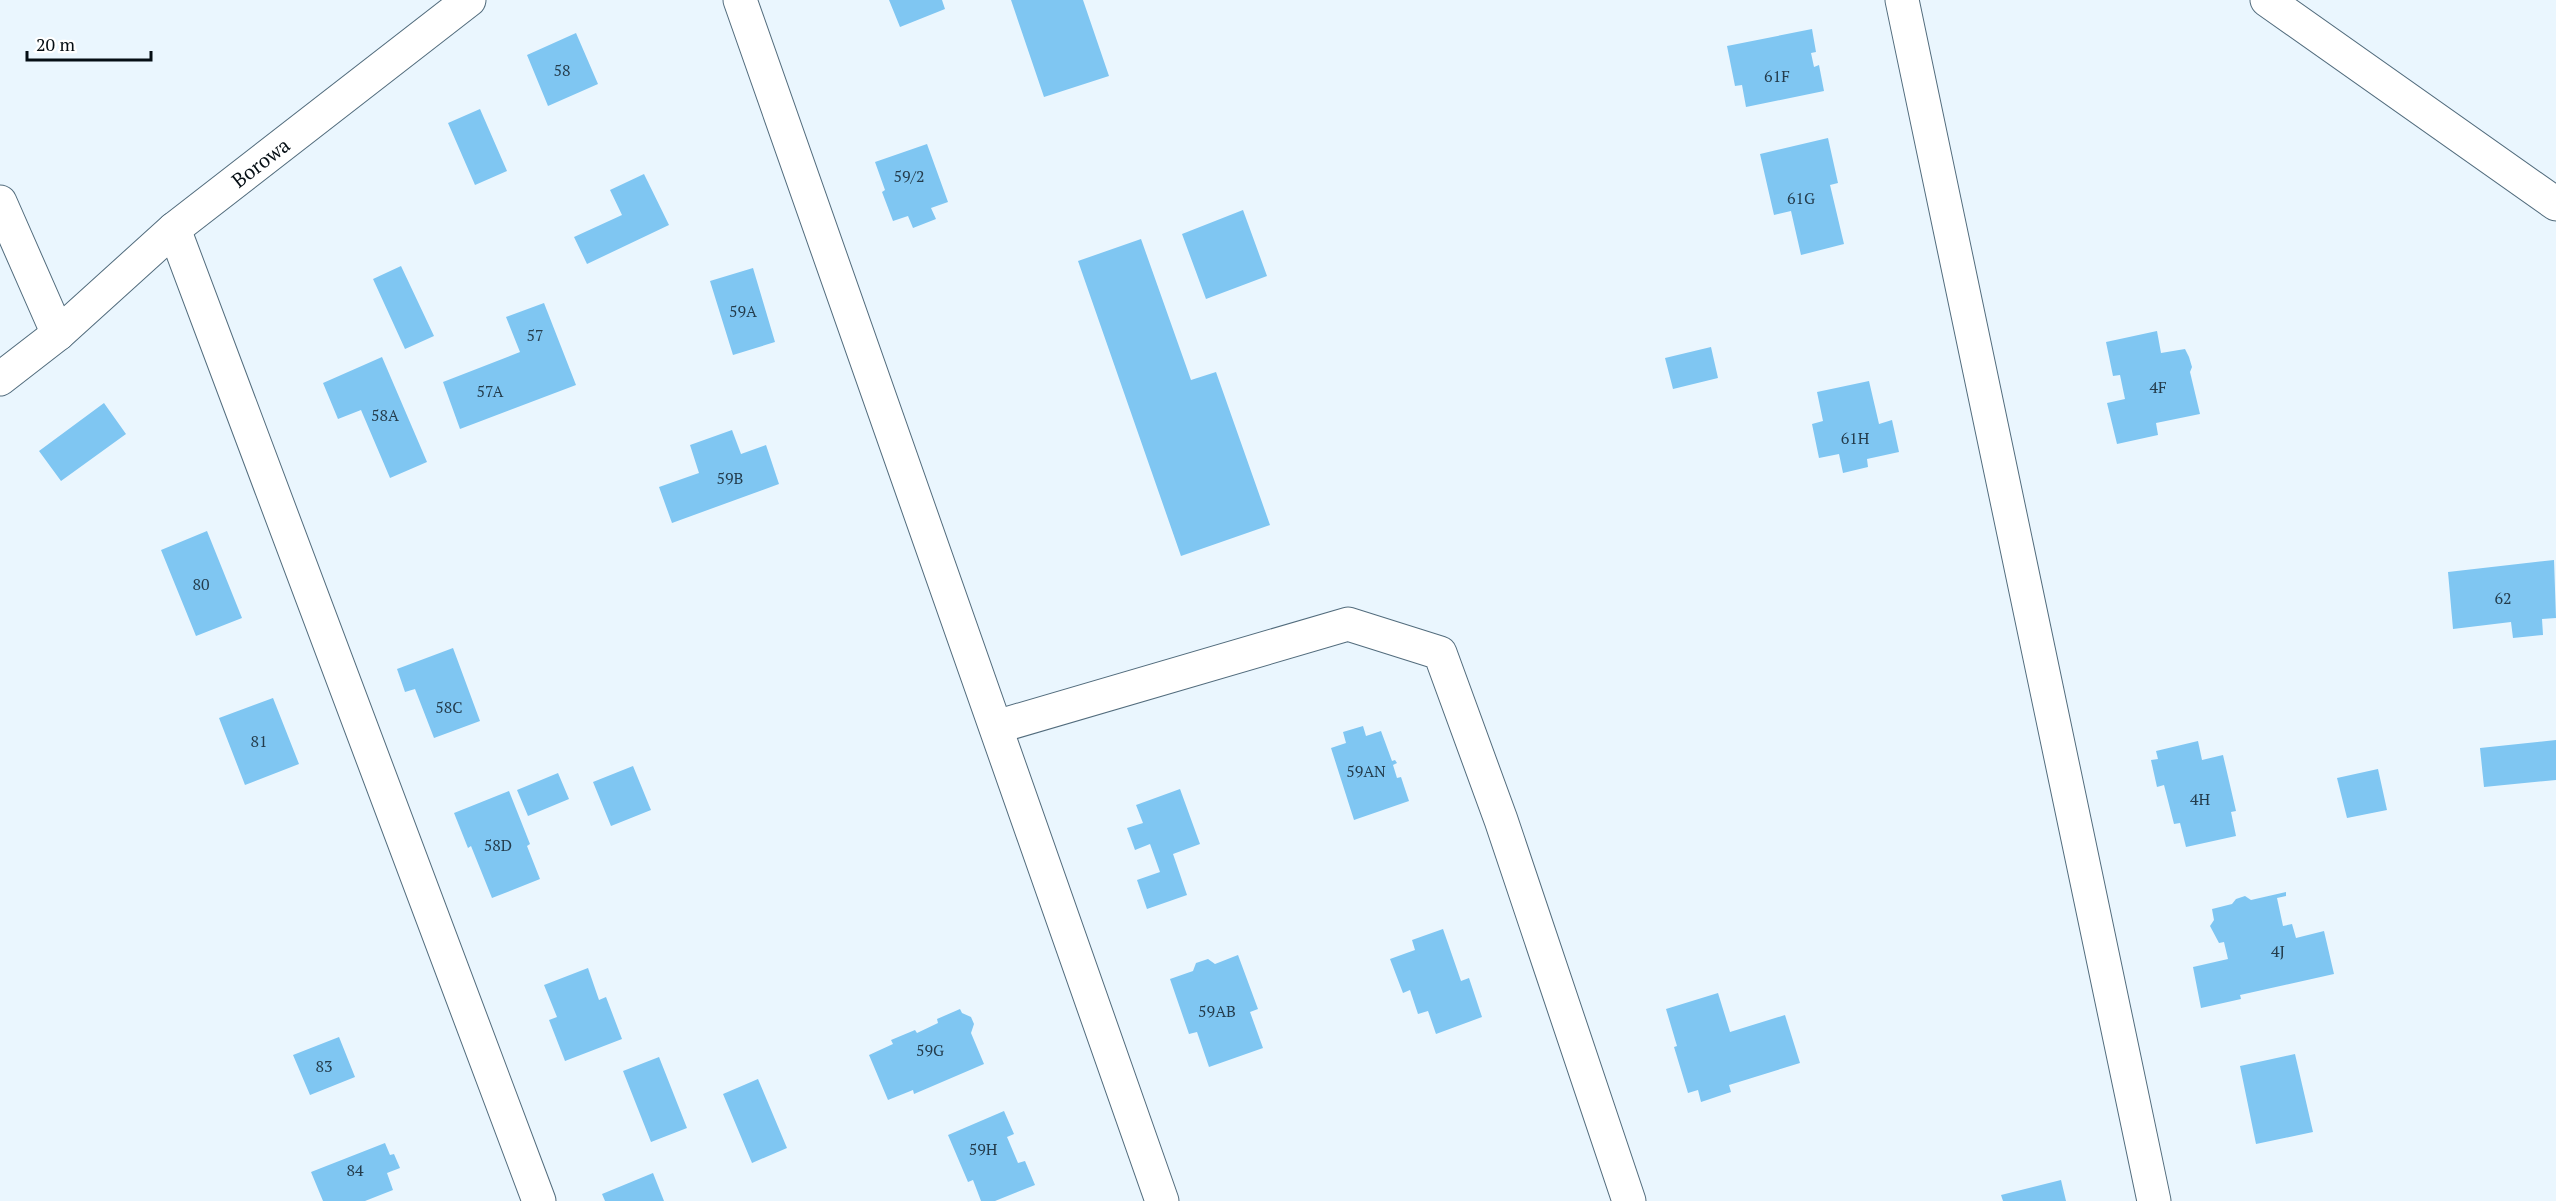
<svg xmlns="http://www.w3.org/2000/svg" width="2556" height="1201" viewBox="0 0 2556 1201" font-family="'PT Serif',serif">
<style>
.building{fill:#7fc6f2}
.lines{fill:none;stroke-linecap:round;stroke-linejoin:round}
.street-casing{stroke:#526c7d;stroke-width:35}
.street{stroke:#fff;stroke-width:33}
.labels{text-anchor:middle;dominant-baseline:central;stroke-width:4.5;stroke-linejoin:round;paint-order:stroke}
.number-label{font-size:16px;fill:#243c4c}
.street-label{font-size:20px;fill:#050e14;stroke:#fff}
</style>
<rect width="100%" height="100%" fill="#eaf6fe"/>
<!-- building -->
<path class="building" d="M889 0H942L945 9 900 27Z
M1011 0H1083L1109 76 1044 97Z
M1812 29 1816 52 1811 53 1814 67 1819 65 1824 91 1746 107 1742 85 1735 86 1727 46Z
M576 33 598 84 548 106 527 55Z
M480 109 507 171 475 185 448 123Z
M1828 138 1838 183 1830 185 1844 244 1801 255 1791 211 1774 215 1760 154Z
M927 144 948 202 931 208 936 219 913 228 908 216 893 221 882 192 885 190 875 162Z
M644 174 669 225 587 264 574 237 622 215 610 190Z
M1243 210 1267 276 1206 299 1182 234Z
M1141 239 1191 380 1216 372 1270 525 1181 556 1078 261Z
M401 266 434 336 405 349 373 279Z
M753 268 775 342 733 355 710 281Z
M544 303 576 385 460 429 443 382 520 352 506 317Z
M2157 331 2161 353 2185 349 2189 357 2192 367 2190 372 2200 414 2156 423 2158 435 2117 444 2107 403 2125 399 2120 375 2113 376 2106 342Z
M1711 347 1718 378 1673 389 1665 358Z
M382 357 427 462 390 478 361 410 338 419 323 383Z
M1869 381 1879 424 1892 420 1899 452 1867 459 1868 467 1843 473 1839 454 1819 458 1812 424 1823 421 1817 392Z
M104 403 126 434 61 481 39 451Z
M732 430 741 454 766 445 779 484 672 523 659 487 699 473 690 445Z
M207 531 242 618 196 636 161 550Z
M2554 560 2556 618 2542 619 2543 635 2513 638 2511 622 2453 629 2448 572Z
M453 648 480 721 434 738 415 689 405 692 397 669Z
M273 698 299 764 245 785 219 718Z
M1363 726 1366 736 1381 731 1392 761 1395 760 1397 763 1393 765 1397 778 1401 777 1409 801 1354 820 1331 748 1346 743 1343 732Z
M2556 740V780L2484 787 2480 748Z
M2198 741 2202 760 2223 755 2236 811 2231 812 2236 836 2186 847 2180 823 2174 824 2164 785 2157 787 2151 760 2158 759 2156 751Z
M633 766 651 810 611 826 593 782Z
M2378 769 2387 810 2347 818 2337 778Z
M558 773 569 799 528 816 517 790Z
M1180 789 1200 844 1173 854 1187 895 1147 909 1137 880 1160 872 1150 844 1135 850 1127 828 1143 823 1136 805Z
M509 791 530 844 527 846 540 879 492 898 471 846 468 848 454 813Z
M2286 892V896L2277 898 2283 926 2292 924 2296 938 2324 931 2334 974 2240 995 2241 999 2201 1008 2193 967 2228 959 2224 942 2219 943 2210 926 2214 920 2212 909 2232 904 2236 899 2245 896 2251 900Z
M1443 929 1461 981 1469 978 1482 1017 1436 1034 1428 1011 1418 1014 1410 990 1403 993 1390 959 1415 950 1412 940Z
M1238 955 1258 1009 1250 1012 1263 1048 1209 1067 1197 1032 1189 1034 1170 979 1193 971 1196 963 1208 959 1215 964Z
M588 968 599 1000 606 997 622 1039 565 1061 549 1020 557 1017 544 985Z
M1718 993 1730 1032 1785 1015 1800 1063 1729 1085 1731 1092 1701 1102 1698 1090 1688 1093 1674 1047 1677 1046 1666 1009Z
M960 1009 962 1013 971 1017 974 1024 971 1033 984 1064 914 1094 913 1090 888 1100 869 1055 893 1044 891 1040 915 1030 917 1033 938 1023 937 1019Z
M339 1037 355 1077 310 1095 293 1055Z
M2295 1054 2313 1132 2256 1144 2240 1066Z
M659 1057 687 1128 651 1142 623 1071Z
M758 1079 787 1148 752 1163 723 1094Z
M1004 1111 1014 1134 1007 1137 1018 1163 1025 1161 1035 1185 995 1201H981L973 1180 968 1182 948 1135Z
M385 1143 390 1155 394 1154 400 1168 387 1173 393 1190 365 1201H323L311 1172Z
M653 1173 664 1201H605L602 1194Z
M2061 1180 2066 1201H2003L2001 1195Z"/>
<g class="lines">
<!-- street casing -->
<g class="street-casing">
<g id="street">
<path d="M740 0 1162 1201"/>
<path d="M1902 0 2154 1201"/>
<path d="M2267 0 2556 204"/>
<path d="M0 202 58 334"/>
<path d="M174 229 539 1201"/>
<path id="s1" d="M0 379 58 334 174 229 469 0"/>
<path d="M996 727 1348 624 1440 653 1501 820 1629 1201"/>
</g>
</g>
<!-- street -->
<use href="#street" class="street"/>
</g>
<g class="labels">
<!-- number labels -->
<g class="number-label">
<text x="562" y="70">58</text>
<text x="1777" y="76">61F</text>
<text x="909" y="176">59/2</text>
<text x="1801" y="198">61G</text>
<text x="743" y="311">59A</text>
<text x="535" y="335">57</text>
<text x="2158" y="387">4F</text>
<text x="490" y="391">57A</text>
<text x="385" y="415">58A</text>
<text x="1855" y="438">61H</text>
<text x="730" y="478">59B</text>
<text x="201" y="584">80</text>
<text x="2503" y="598">62</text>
<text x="449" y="707">58C</text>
<text x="259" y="741">81</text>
<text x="1366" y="771">59AN</text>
<text x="2200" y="799">4H</text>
<text x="498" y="845">58D</text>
<text x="2278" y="951">4J</text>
<text x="1217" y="1011">59AB</text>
<text x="930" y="1050">59G</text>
<text x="324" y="1066">83</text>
<text x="983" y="1149">59H</text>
<text x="355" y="1170">84</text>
</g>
<!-- street labels -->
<g class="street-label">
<text stroke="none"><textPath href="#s1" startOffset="339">Borowa</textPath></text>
</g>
</g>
<!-- scale -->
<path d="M27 51v9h124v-9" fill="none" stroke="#050e14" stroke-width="3"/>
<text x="36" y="51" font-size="18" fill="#050e14" stroke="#ffffff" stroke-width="4.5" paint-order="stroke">20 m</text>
</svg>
